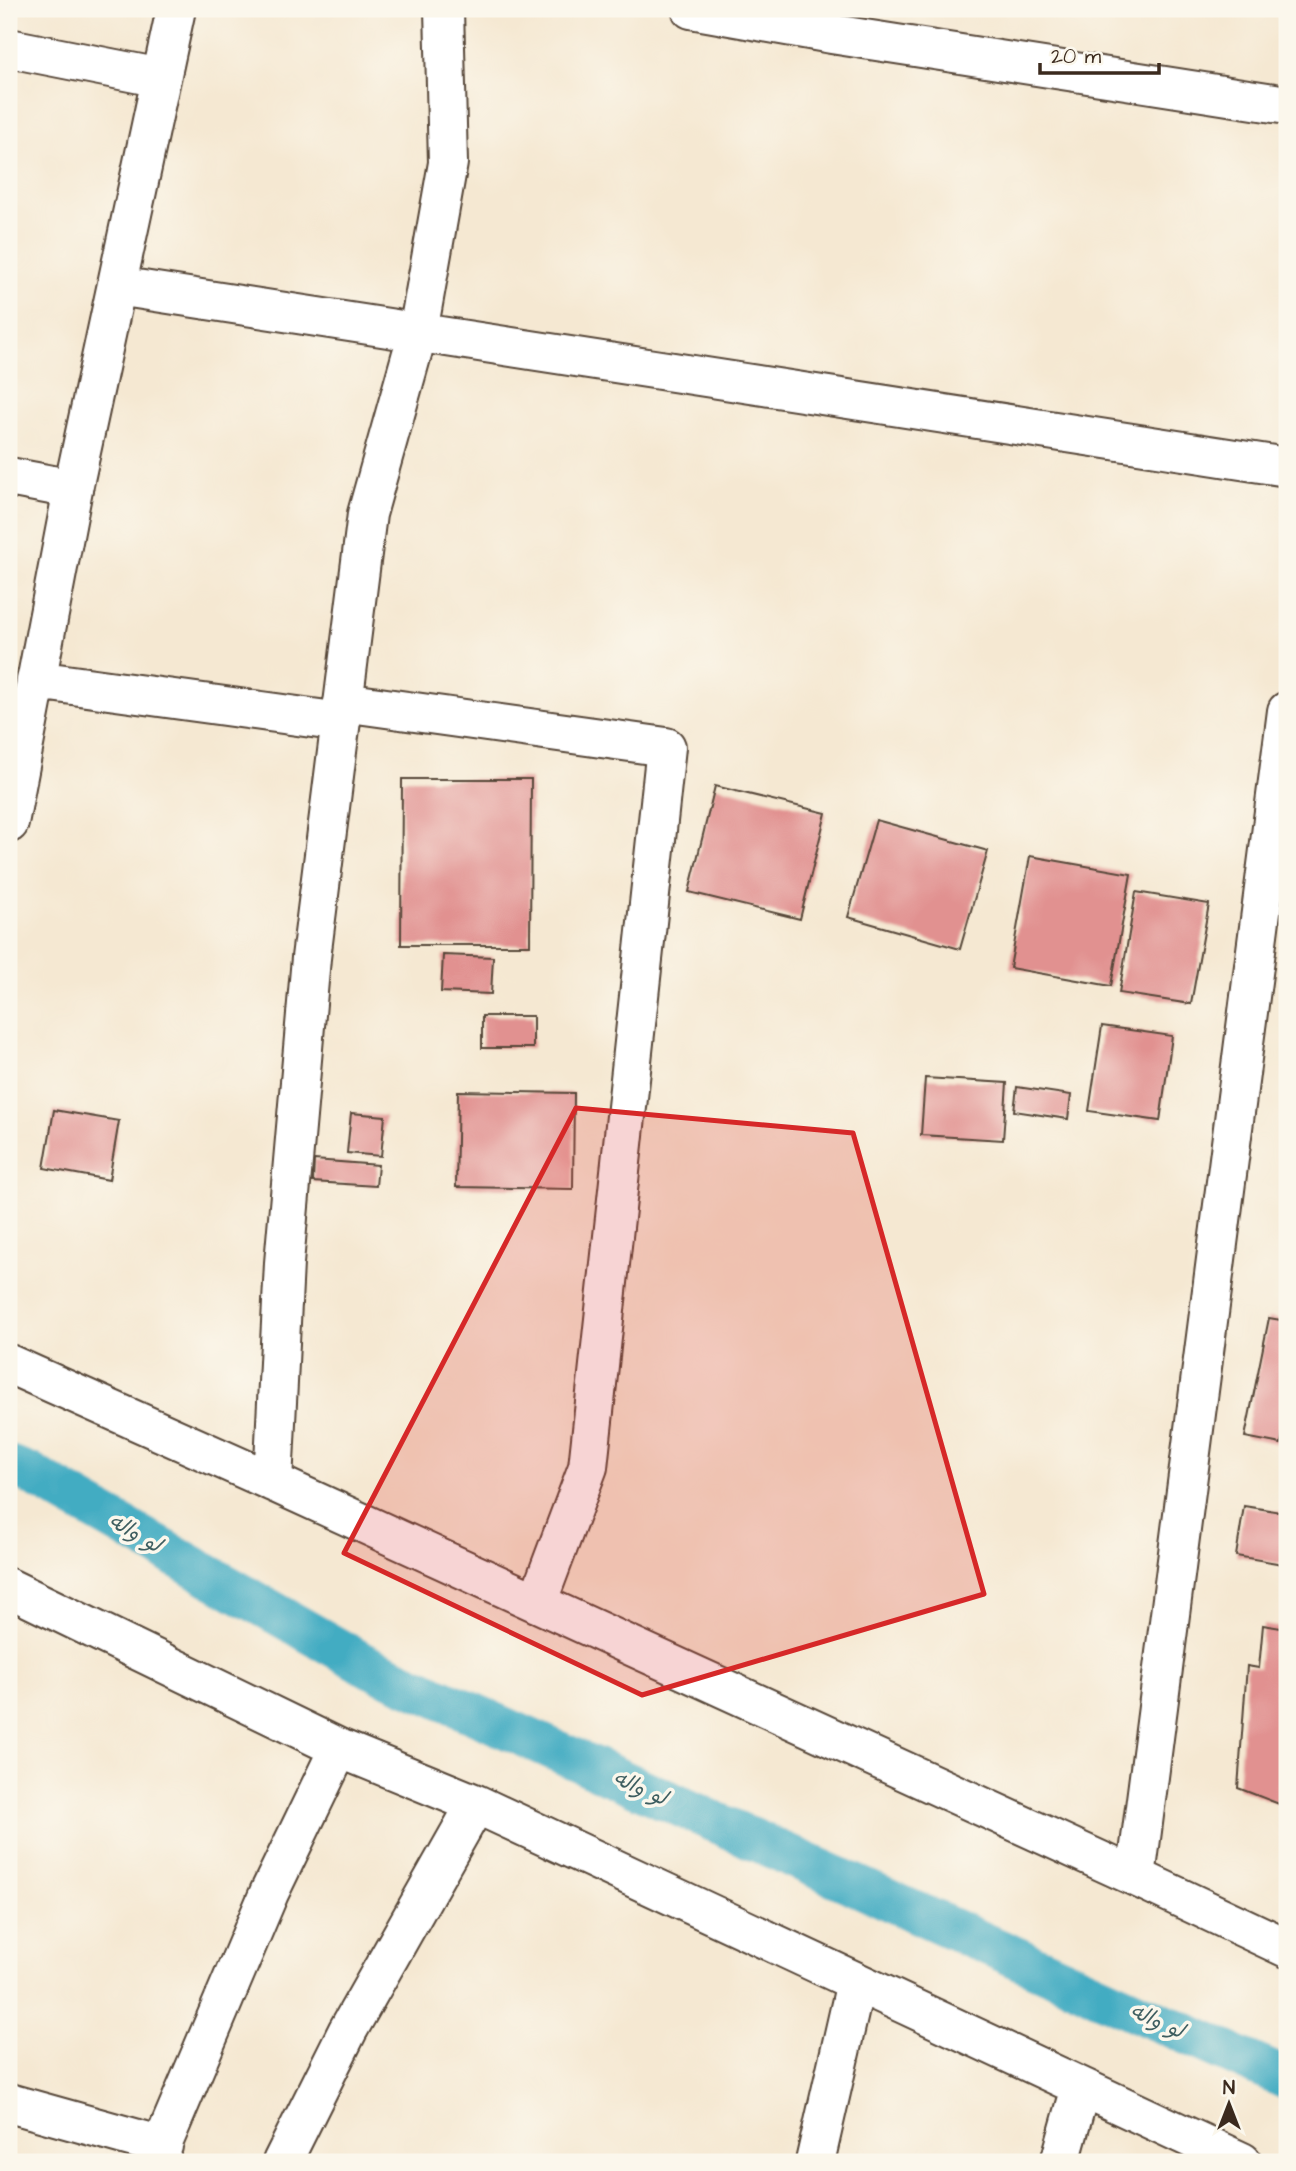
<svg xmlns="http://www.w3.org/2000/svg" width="1296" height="2171" viewBox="0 0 1296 2171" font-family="'Architects Daughter','Playpen Sans Arabic',sans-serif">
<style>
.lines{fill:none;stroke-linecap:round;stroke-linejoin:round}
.canal{stroke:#43acc2;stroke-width:42}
.building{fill:#e19190}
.minor-casing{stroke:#574639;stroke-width:42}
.minor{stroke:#fff;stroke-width:38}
.marked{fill:#d62828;fill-opacity:0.2;stroke:#d62828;stroke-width:5;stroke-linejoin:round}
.labels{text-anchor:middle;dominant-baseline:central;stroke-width:7;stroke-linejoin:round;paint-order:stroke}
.water-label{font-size:21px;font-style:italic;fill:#3e5e60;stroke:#fbf7ec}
</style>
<rect width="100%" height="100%" fill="#fbf7ec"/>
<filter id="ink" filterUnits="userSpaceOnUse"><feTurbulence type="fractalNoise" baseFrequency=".0143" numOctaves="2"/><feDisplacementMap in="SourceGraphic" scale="14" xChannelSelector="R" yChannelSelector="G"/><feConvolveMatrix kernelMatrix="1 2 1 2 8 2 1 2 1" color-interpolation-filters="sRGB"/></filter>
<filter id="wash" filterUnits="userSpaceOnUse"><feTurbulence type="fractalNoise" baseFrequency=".00686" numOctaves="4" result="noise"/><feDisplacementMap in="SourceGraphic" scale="28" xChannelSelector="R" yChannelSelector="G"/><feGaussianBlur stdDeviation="1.57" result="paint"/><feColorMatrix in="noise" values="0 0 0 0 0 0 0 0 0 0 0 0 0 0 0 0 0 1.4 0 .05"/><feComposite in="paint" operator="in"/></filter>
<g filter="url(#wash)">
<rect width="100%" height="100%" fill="#f5e8d2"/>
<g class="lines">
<!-- canal -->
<path class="canal" d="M9 1466 29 1473 370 1667 1287 2079"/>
</g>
<g id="blocks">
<!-- building -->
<path class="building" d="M402 779H531L530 945H401Z
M715 786 826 813 800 919 689 892Z
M876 820 988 851 960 949 848 917Z
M1030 856 1131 874 1111 986 1010 968Z
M1136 892 1209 904 1191 1004 1119 993Z
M443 955 493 957 491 994 441 992Z
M482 1016H533V1048H482Z
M1102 1026 1172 1036 1160 1121 1089 1111Z
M925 1078 1007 1083 1003 1140 921 1135Z
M1017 1087 1071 1095 1068 1119 1014 1111Z
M458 1091 574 1093 573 1189 456 1187Z
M54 1110 119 1121 109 1180 44 1168Z
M351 1113 385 1116 381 1156 347 1153Z
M314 1160 378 1165 376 1186 313 1182Z
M1269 1318 1287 1321V1411L1281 1444 1245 1437Z
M1244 1506 1287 1513V1536L1283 1564 1236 1556Z
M1263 1625 1287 1629V1807L1238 1788 1247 1666 1259 1668Z"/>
</g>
</g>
<g filter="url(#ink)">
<use href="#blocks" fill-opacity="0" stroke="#574639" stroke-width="2"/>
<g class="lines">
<!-- minor casing -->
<g class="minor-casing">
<path id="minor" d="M691 9 832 34 1287 105
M9 48 161 78
M117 286 1287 467
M9 477 73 489
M36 680 341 722
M343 702 666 747 588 1467 537 1603
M9 823 73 489 176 9
M9 1364 273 1482 1136 1877 1287 1948
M273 1482 284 1263 311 958 367 514 418 332 448 163 444 9
M9 1588 339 1748 476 1804 1242 2162
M1136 1877 1287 711
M9 2103 163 2146
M155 2162 269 1893 339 1748
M282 2162 348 2030 476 1804
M815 2162 856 1982
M1060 2162 1081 2087"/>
</g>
<!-- minor -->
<use href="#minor" class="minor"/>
</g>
</g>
<!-- marked area -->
<path class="marked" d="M576 1108 853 1133 984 1594 642 1695 344 1553Z"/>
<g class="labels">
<!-- water labels -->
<g class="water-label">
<text transform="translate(135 1533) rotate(30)">لو واله</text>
<text transform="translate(640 1788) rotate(24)">لو واله</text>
<text transform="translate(1157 2021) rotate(24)">لو واله</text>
</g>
</g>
<!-- margin -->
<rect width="1296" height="2171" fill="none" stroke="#fbf7ec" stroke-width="35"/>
<!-- north arrow -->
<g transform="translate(1229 2104)" stroke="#fbf7ec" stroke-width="5" paint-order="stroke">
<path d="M0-5L12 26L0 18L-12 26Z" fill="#3b2a1e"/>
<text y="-10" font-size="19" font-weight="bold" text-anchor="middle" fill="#3b2a1e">N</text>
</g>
<!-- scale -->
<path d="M1040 63v10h119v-10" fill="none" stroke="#3b2a1e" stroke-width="3.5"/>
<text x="1051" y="63" font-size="21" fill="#3b2a1e" stroke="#fbf7ec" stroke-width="5" paint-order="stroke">20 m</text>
</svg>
